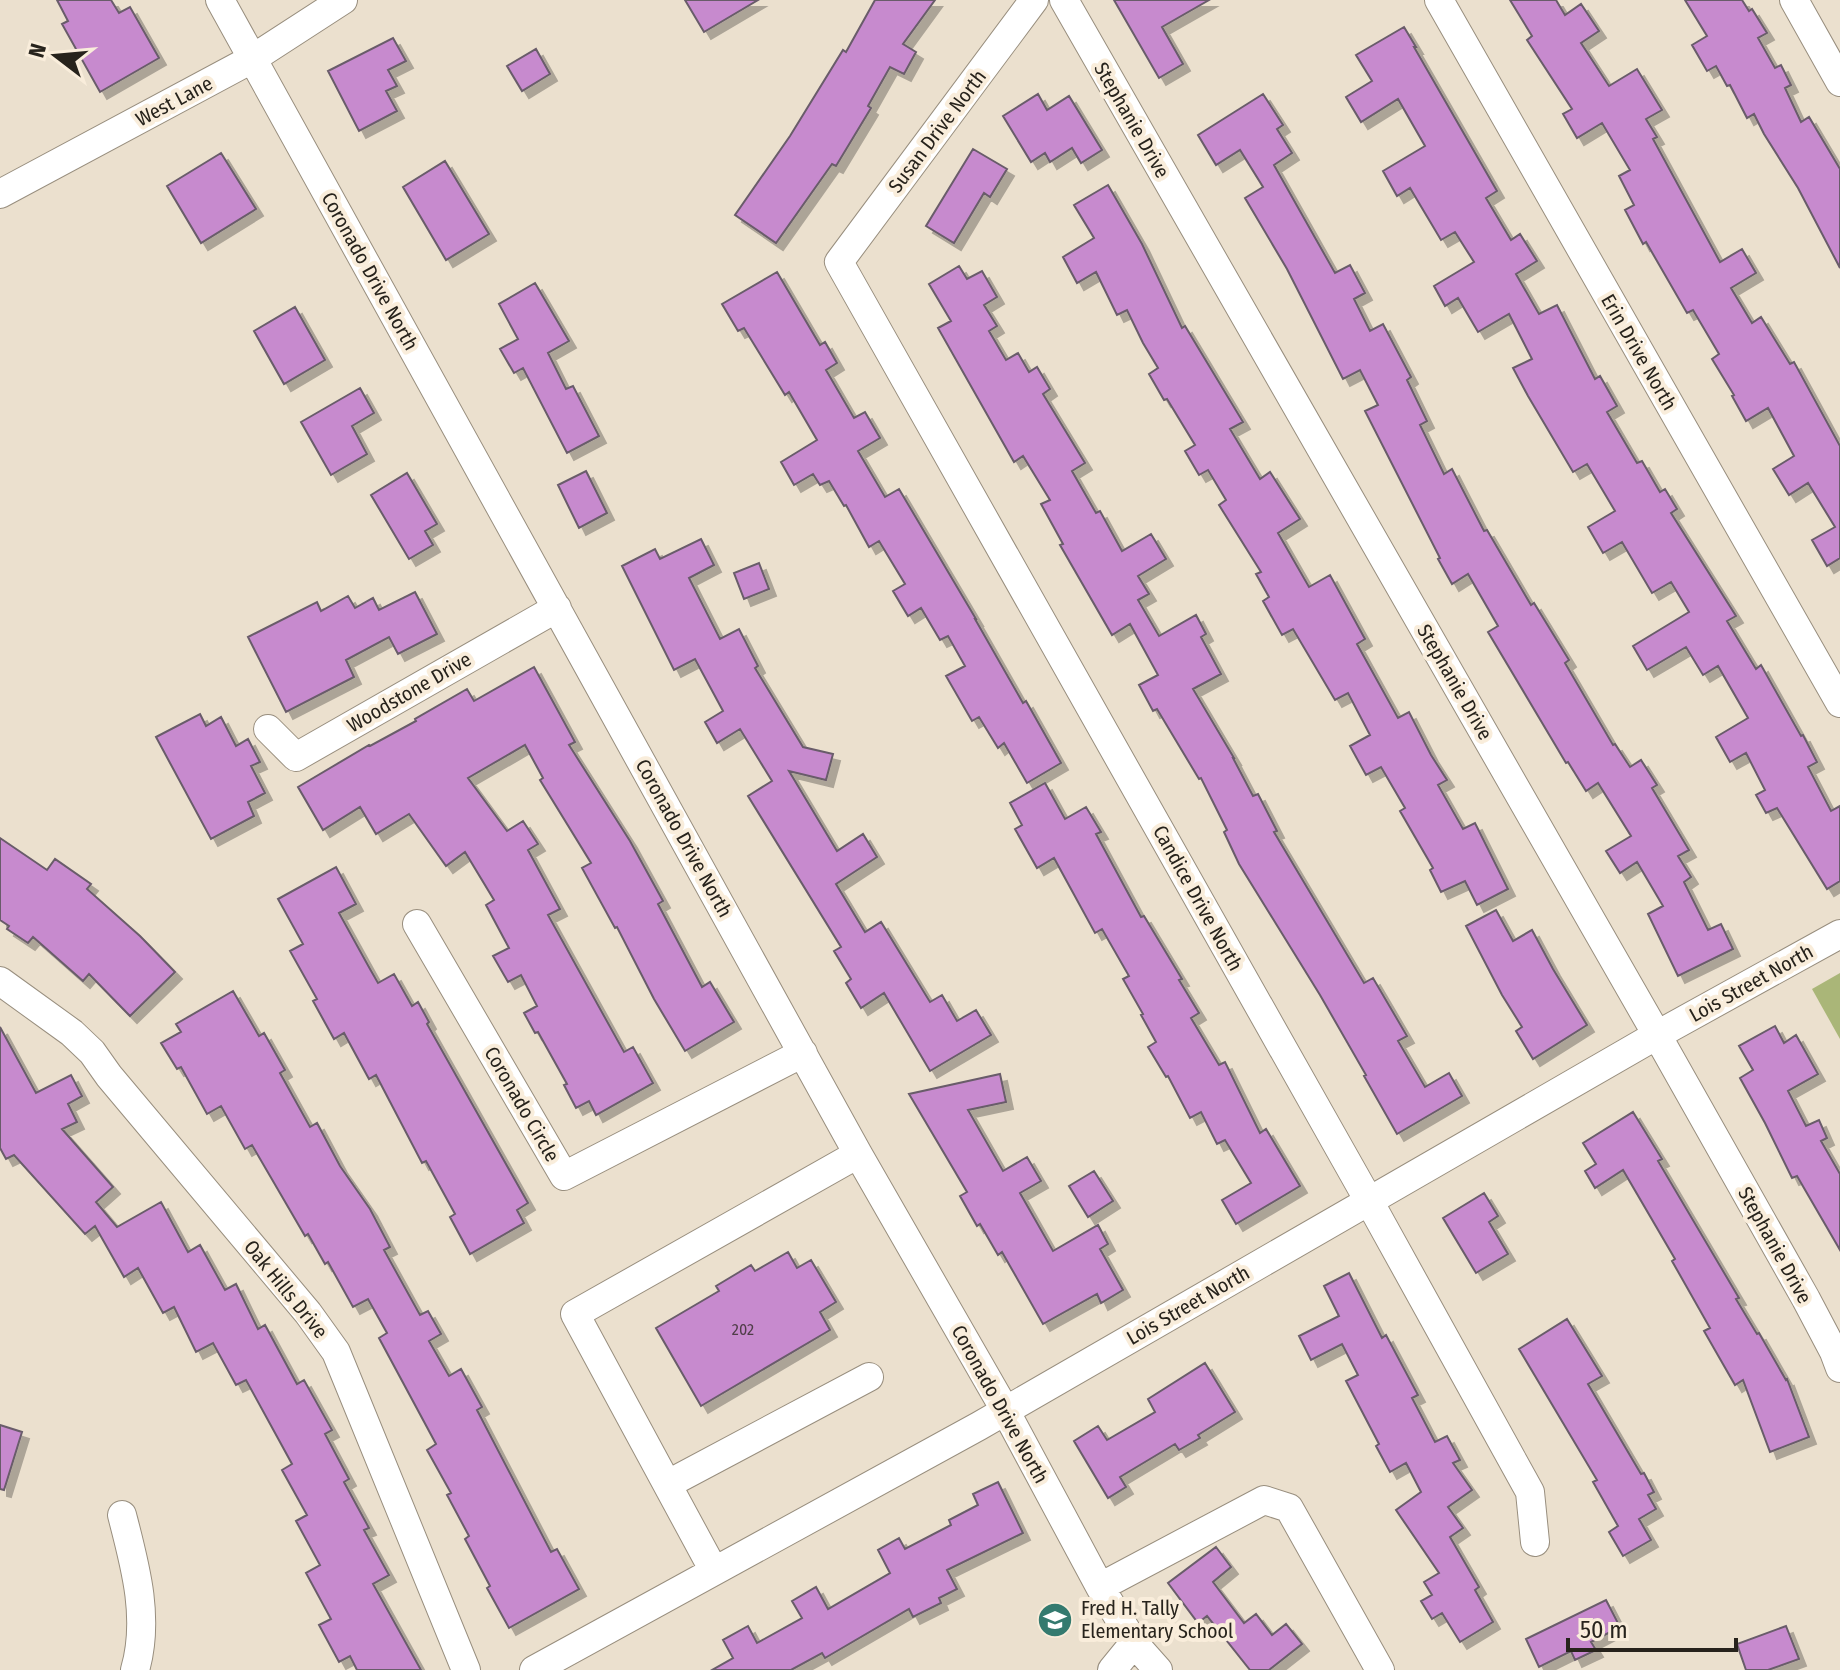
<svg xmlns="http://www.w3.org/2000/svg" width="1840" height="1670" viewBox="0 0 1840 1670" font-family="'Fira Sans Condensed',sans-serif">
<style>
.park{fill:#aab678}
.building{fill:#c78ace;stroke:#695c6a;stroke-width:2;filter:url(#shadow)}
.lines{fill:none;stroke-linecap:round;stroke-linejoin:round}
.minor-casing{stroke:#988e7e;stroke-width:30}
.minor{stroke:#fff;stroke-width:28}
.labels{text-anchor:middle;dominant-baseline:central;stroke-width:8;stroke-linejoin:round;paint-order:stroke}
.number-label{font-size:16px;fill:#4f3d48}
.street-label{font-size:20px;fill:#27231c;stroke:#f9eddb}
.poi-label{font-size:20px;fill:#27231c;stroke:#f9eddb;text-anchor:start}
</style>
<defs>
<filter id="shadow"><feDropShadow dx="7" dy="7" stdDeviation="0" flood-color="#0004"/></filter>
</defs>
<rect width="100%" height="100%" fill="#ebe0ce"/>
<!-- park -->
<path class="park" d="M1840 973V1039L1812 989Z"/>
<!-- building -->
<path class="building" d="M57 0H111L119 13 130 7 159 58 100 92 62 24 68 21Z
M685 0H758L704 32Z
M875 0H935L903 44 916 52 904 74 890 67 868 106 871 108 836 166 832 164 776 243 735 215 790 136 843 50 846 52Z
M1114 0H1209L1162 27 1183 64 1159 78Z
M1510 0H1556L1565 15 1581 4 1599 31 1581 43 1609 86 1637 69 1662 110 1646 119 1657 137 1653 139 1720 262 1742 249 1756 273 1731 288 1752 323 1761 317 1790 364 1794 362 1840 446V558L1827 566 1812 540 1835 527 1808 483 1789 495 1773 469 1794 456 1768 408 1746 421 1732 396 1734 395 1712 359 1719 354 1693 310 1687 313 1646 242 1643 244 1625 210 1634 205 1619 176 1630 170 1602 123 1577 138 1563 114 1572 109 1527 40 1532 36Z
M1685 0H1742L1749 11 1752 9 1767 33 1758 38 1775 68 1781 65 1791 85 1785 88 1801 122 1809 117 1840 169V268L1798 188 1764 134 1754 114 1747 118 1730 85 1727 86 1716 66 1707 71 1692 45 1707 36Z
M1404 27 1416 47H1414L1497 191 1486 198 1511 240 1520 234 1537 261 1516 274 1539 314 1557 305 1595 379 1600 376 1617 406 1607 412 1637 463 1642 461 1660 492 1665 489 1677 509 1671 513 1736 616 1727 621 1756 669 1761 665 1801 736 1803 735 1817 762 1808 767 1831 811 1840 806V881L1827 889 1777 808 1766 813 1756 795 1765 790 1746 753 1730 762 1716 737 1748 718 1718 666 1703 675 1686 647 1647 670 1633 646 1689 612 1671 582 1652 593 1622 542 1603 553 1588 527 1615 511 1587 464 1573 472 1528 396 1513 368 1532 359 1509 314 1478 332 1458 298 1445 306 1434 286 1474 262 1455 232 1441 240 1410 188 1397 196 1383 171 1425 146 1398 99 1361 122 1346 97 1372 81 1356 55Z
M393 38 406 61 388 70 397 86 386 91 397 111 359 131 328 71Z
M536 49 550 74 522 91 507 66Z
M1038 94 1047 110 1069 96 1102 150 1081 163 1072 148 1050 162 1045 153 1031 162 1003 116Z
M1263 94 1283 125 1277 129 1292 153 1274 165 1335 273 1350 265 1365 293 1354 299 1370 331 1383 324 1411 377 1407 380 1427 421 1420 425 1444 474 1452 469 1484 531 1487 530 1531 605 1534 603 1569 660 1565 663 1613 745 1615 744 1630 767 1641 760 1657 785 1652 788 1689 850 1678 856 1691 877 1684 882 1708 930 1721 924 1733 949 1678 976 1648 914 1663 906 1637 862 1620 873 1606 851 1631 836 1598 783 1586 791 1568 762 1566 763 1488 632 1498 626 1468 574 1452 584 1438 559 1440 558 1365 411 1378 405 1360 370 1343 379 1287 269 1245 198 1263 187 1240 150 1216 165 1198 135Z
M973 149 1007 169 990 197 984 193 954 243 926 226Z
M221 153 256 209 201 243 167 186Z
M445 161 489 234 446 260 403 187Z
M1108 185 1142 244 1182 328 1185 326 1243 422 1230 429 1260 479 1270 472 1300 519 1278 533 1309 587 1330 575 1365 639 1357 644 1398 718 1409 712 1431 755 1447 780 1438 785 1463 829 1475 823 1508 889 1477 905 1465 881 1441 892 1430 870 1433 868 1400 811 1405 808 1381 767 1366 775 1350 746 1370 735 1348 693 1335 700 1293 629 1282 635 1263 601 1269 597 1256 574 1261 572 1219 505 1226 500 1208 470 1199 475 1185 451 1195 445 1167 399 1164 400 1149 374 1158 368 1143 343 1127 310 1117 315 1096 272 1077 283 1063 257 1094 238 1074 205Z
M959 266 967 279 982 271 997 297 984 305 997 326 989 331 1006 360 1018 353 1029 372 1037 367 1050 389 1043 394 1085 463 1072 471 1096 513 1100 511 1122 551 1151 534 1166 559 1138 576 1149 594 1138 600 1159 636 1196 615 1206 634 1201 637 1221 674 1193 689 1234 758H1233L1253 796 1258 794 1277 831 1274 832 1364 983 1373 978 1407 1036 1398 1041 1425 1087 1449 1073 1462 1096 1397 1134 1364 1076 1366 1075 1320 995 1239 864 1224 832 1227 830 1201 778 1199 779 1157 709 1153 711 1139 685 1158 675 1130 624 1112 635 1060 545 1063 544 1041 504 1050 500 1023 456 1014 462 938 328 951 321 929 284Z
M777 272 820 345 825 342 837 363 826 370 854 418 865 412 880 438 858 451 885 497 899 489 976 619H975L1023 703 1026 701 1061 763 1027 783 1004 743 998 748 979 717 972 721 946 676 965 666 948 636 940 640 921 608 908 616 893 591 905 584 879 541 869 547 846 505 844 506 829 481 820 485 813 474 794 485 781 462 817 440 789 392 785 395 744 328 738 331 722 304Z
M535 283 569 341 548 353 566 389 573 386 599 436 567 453 523 368 514 373 500 349 518 339 499 304Z
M295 307 325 360 284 384 254 331Z
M360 388 374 413 352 426 367 454 331 475 301 422Z
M586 471 607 513 579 528 558 485Z
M407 473 437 524 425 531 433 545 409 559 371 495Z
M701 539 714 565 689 578 720 639 739 629 758 666 755 668 803 747 833 754 826 780 789 771 837 851 863 834 877 857 836 884 865 932 881 922 930 1002 942 995 957 1021 976 1010 991 1035 930 1071 884 993 861 1008 846 983 851 979 834 951 841 947 748 796 772 781 740 729 717 743 705 722 723 711 695 659 674 670 622 566 655 549 660 559Z
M759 563 769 589 744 599 734 573Z
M415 592 437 634 398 654 389 637 346 660 354 677 286 712 248 637 317 602 321 611 348 596 355 608 373 598 379 610Z
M534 667 575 742 569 745 630 841 663 901 658 904 702 987 710 982 734 1022 685 1051 654 999 617 927 615 928 582 868 591 863 540 780 543 778 525 745 468 778 507 831 523 821 538 844 528 850 560 909 548 915 624 1052 633 1047 653 1083 596 1115 589 1101 576 1108 564 1085 567 1084 538 1032 535 1033 524 1013 537 1006 521 975 508 982 493 956 509 948 486 905 494 900 465 852 446 866 409 814 376 834 360 807 323 830 298 787 369 745 370 746 416 721 415 719 467 689 474 701Z
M200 714 206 726 221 717 236 746 248 739 260 762 251 766 265 793 248 802 254 816 211 839 156 737Z
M1045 783 1065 819 1086 807 1101 832 1096 834 1141 917 1144 916 1182 979 1179 980 1199 1013 1191 1018 1219 1065 1225 1062 1260 1133 1266 1129 1300 1186 1236 1224 1222 1200 1251 1183 1225 1140 1217 1144 1201 1112 1190 1118 1168 1076 1166 1077 1148 1047 1156 1042 1141 1015 1143 1014 1123 979 1129 976 1102 929 1095 933 1054 858 1037 868 1015 829 1022 825 1010 803Z
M0 838 47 870 55 859 91 884 87 889 140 936 175 972 130 1016 89 974 83 981 33 937 28 943 7 929 9 926 0 920Z
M336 867 356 904 339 913 370 969 378 983 394 974 412 1006 418 1002 429 1022 427 1024 528 1203 517 1210 524 1223 470 1254 450 1217 455 1214 426 1161 422 1163 376 1075 369 1079 344 1033 334 1039 313 1001 317 999 290 951 303 944 278 899Z
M1496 910 1513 941 1532 930 1553 969 1587 1025 1533 1059 1516 1031 1522 1027 1502 995 1466 926Z
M233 991 259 1036 264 1033 285 1070 280 1073 310 1127 317 1123 340 1166 370 1209 390 1247 384 1250 420 1315 428 1311 441 1334 429 1341 449 1376 461 1369 482 1407 477 1410 551 1552 557 1549 579 1589 509 1628 487 1588 490 1586 465 1539 469 1536 447 1495 451 1493 427 1450 436 1444 379 1338 387 1333 368 1299 353 1307 328 1262 325 1264 308 1234 305 1236 252 1145 245 1149 221 1106 207 1114 181 1067 177 1069 161 1043 181 1032 176 1024Z
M1775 1026 1784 1043 1796 1035 1818 1074 1788 1091 1806 1126 1819 1120 1827 1138 1821 1141 1840 1174V1250L1797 1176 1792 1178 1765 1123 1740 1078 1753 1070 1739 1046Z
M0 1027 36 1093 71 1075 82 1096 68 1104 77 1122 62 1129 113 1187 96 1202 117 1227 161 1202 188 1252 200 1245 225 1290 236 1284 258 1329 265 1325 297 1384 304 1380 332 1430 325 1434 349 1479 344 1482 369 1528 364 1530 389 1575 373 1584 421 1670H357L350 1656 339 1662 319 1625 331 1619 306 1573 320 1565 296 1521 307 1515 282 1470 292 1464 246 1380 236 1385 213 1343 196 1352 174 1307 163 1313 138 1268 124 1277 95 1226 85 1234 14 1155 6 1159 0 1148Z
M1000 1074 1006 1102 968 1110 1003 1171 1027 1157 1041 1181 1020 1193 1053 1251 1098 1225 1108 1244 1100 1249 1123 1290 1101 1303 1097 1294 1043 1324 1002 1252 998 1255 980 1224 977 1226 960 1196 967 1192 909 1094Z
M1633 1112 1662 1159 1658 1161 1739 1298 1736 1299 1757 1334 1759 1333 1786 1380 1787 1379 1809 1437 1770 1452 1743 1380 1735 1385 1704 1331 1710 1328 1672 1261 1675 1259 1623 1170 1595 1188 1585 1171 1596 1164 1583 1143Z
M1094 1171 1113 1201 1088 1217 1069 1186Z
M1484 1193 1498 1216 1489 1222 1508 1254 1476 1273 1443 1218Z
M788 1252 797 1268 811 1260 836 1302 820 1312 830 1330 701 1406 656 1328 719 1291 716 1286 751 1265 755 1271Z
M1349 1273 1382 1338 1386 1335 1418 1395 1412 1398 1435 1442 1447 1436 1460 1460 1453 1463 1472 1490 1448 1507 1463 1528 1450 1537 1479 1587 1475 1590 1493 1622 1460 1642 1442 1613 1432 1619 1421 1601 1432 1595 1424 1582 1439 1573 1396 1510 1421 1492 1406 1463 1390 1472 1376 1446 1379 1444 1346 1381 1358 1375 1342 1344 1311 1360 1299 1336 1339 1316 1324 1286Z
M1567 1319 1602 1376 1588 1384 1641 1474 1644 1473 1654 1492 1648 1495 1656 1509 1639 1519 1651 1540 1623 1556 1609 1532 1618 1526 1593 1482 1597 1480 1519 1349Z
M1205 1363 1235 1412 1198 1435 1200 1438 1179 1450 1175 1444 1120 1477 1126 1487 1108 1498 1074 1441 1098 1426 1107 1440 1155 1412 1148 1399Z
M0 1425 22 1432 4 1490 0 1489Z
M998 1482 1023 1533 947 1570 957 1589 939 1598 941 1603 913 1617 909 1609 825 1658 822 1653 791 1670H712L733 1658 723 1640 748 1626 757 1643 802 1618 792 1601 816 1587 828 1609 890 1573 878 1550 899 1538 905 1549 951 1525 949 1520 978 1505 973 1494Z
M1216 1547 1231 1567 1213 1582 1244 1623 1256 1614 1272 1635 1286 1624 1302 1644 1269 1670H1250L1207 1616 1198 1623 1168 1583Z
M1606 1600 1620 1627 1591 1642 1596 1650 1575 1660 1571 1651 1539 1667 1526 1639Z
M1786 1626 1799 1659 1768 1670H1746L1737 1644Z"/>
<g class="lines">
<!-- minor casing -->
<g class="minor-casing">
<path id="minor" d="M220 0 858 1154 1005 1410 1100 1587 1134 1643 1158 1670
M1034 0 839 262 1369 1201 1530 1492 1535 1542
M1064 0 1657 1035 1806 1299 1834 1352 1840 1368
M1439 0 1840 703
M1794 0 1840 82
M0 194 252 59 343 0
M268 729 296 757 557 608
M417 924 564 1176 803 1053
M0 981 72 1033 92 1052 109 1076 308 1313 336 1352 466 1670
M668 1484 869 1377
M122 1515C135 1565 150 1618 135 1670
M714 1571 575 1314 858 1154
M1100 1587 1264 1500 1289 1508 1380 1670
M534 1670 979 1426 1657 1035 1840 934
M1112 1670 1134 1643"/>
</g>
<!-- minor -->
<use href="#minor" class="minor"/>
</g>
<!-- icons -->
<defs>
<g id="school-disc" transform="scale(1.8)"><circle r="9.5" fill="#347a6f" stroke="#f9eddb"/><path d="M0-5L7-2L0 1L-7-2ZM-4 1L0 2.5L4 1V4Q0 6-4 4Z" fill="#fff"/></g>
</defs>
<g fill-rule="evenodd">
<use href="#school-disc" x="1055" y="1620"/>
</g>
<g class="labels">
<!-- number labels -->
<g class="number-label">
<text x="743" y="1329">202</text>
</g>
<!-- street labels -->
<g class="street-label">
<text transform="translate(174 101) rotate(-28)">West Lane</text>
<text transform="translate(1132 120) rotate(60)">Stephanie Drive</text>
<text transform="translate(937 131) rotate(-53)">Susan Drive North</text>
<text transform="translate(370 271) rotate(61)">Coronado Drive North</text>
<text transform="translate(1639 352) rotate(60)">Erin Drive North</text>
<text transform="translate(1455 682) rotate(60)">Stephanie Drive</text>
<text transform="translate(409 692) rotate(-30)">Woodstone Drive</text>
<text transform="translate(684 838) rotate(61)">Coronado Drive North</text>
<text transform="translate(1198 898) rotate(61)">Candice Drive North</text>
<text transform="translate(1751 983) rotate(-29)">Lois Street North</text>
<text transform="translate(522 1104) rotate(60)">Coronado Circle</text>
<text transform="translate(1775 1245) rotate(61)">Stephanie Drive</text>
<text transform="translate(286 1289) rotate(51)">Oak Hills Drive</text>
<text transform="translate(1188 1305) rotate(-30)">Lois Street North</text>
<text transform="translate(1000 1404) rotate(61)">Coronado Drive North</text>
</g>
<!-- poi labels -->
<g class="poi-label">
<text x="1081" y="1608">Fred H. Tally<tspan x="1081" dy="23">Elementary School</tspan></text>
</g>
</g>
<!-- north arrow -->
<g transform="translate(56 56) rotate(286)" stroke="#f9eddb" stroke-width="6" paint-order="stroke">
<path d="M0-6L14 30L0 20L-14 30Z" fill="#27231c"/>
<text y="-12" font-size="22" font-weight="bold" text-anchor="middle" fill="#27231c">N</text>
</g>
<!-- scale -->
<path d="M1568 1638v12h168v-12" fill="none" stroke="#27231c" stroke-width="4"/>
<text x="1580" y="1638" font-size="24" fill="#27231c" stroke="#f9eddb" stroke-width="6" paint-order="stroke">50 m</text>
</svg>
